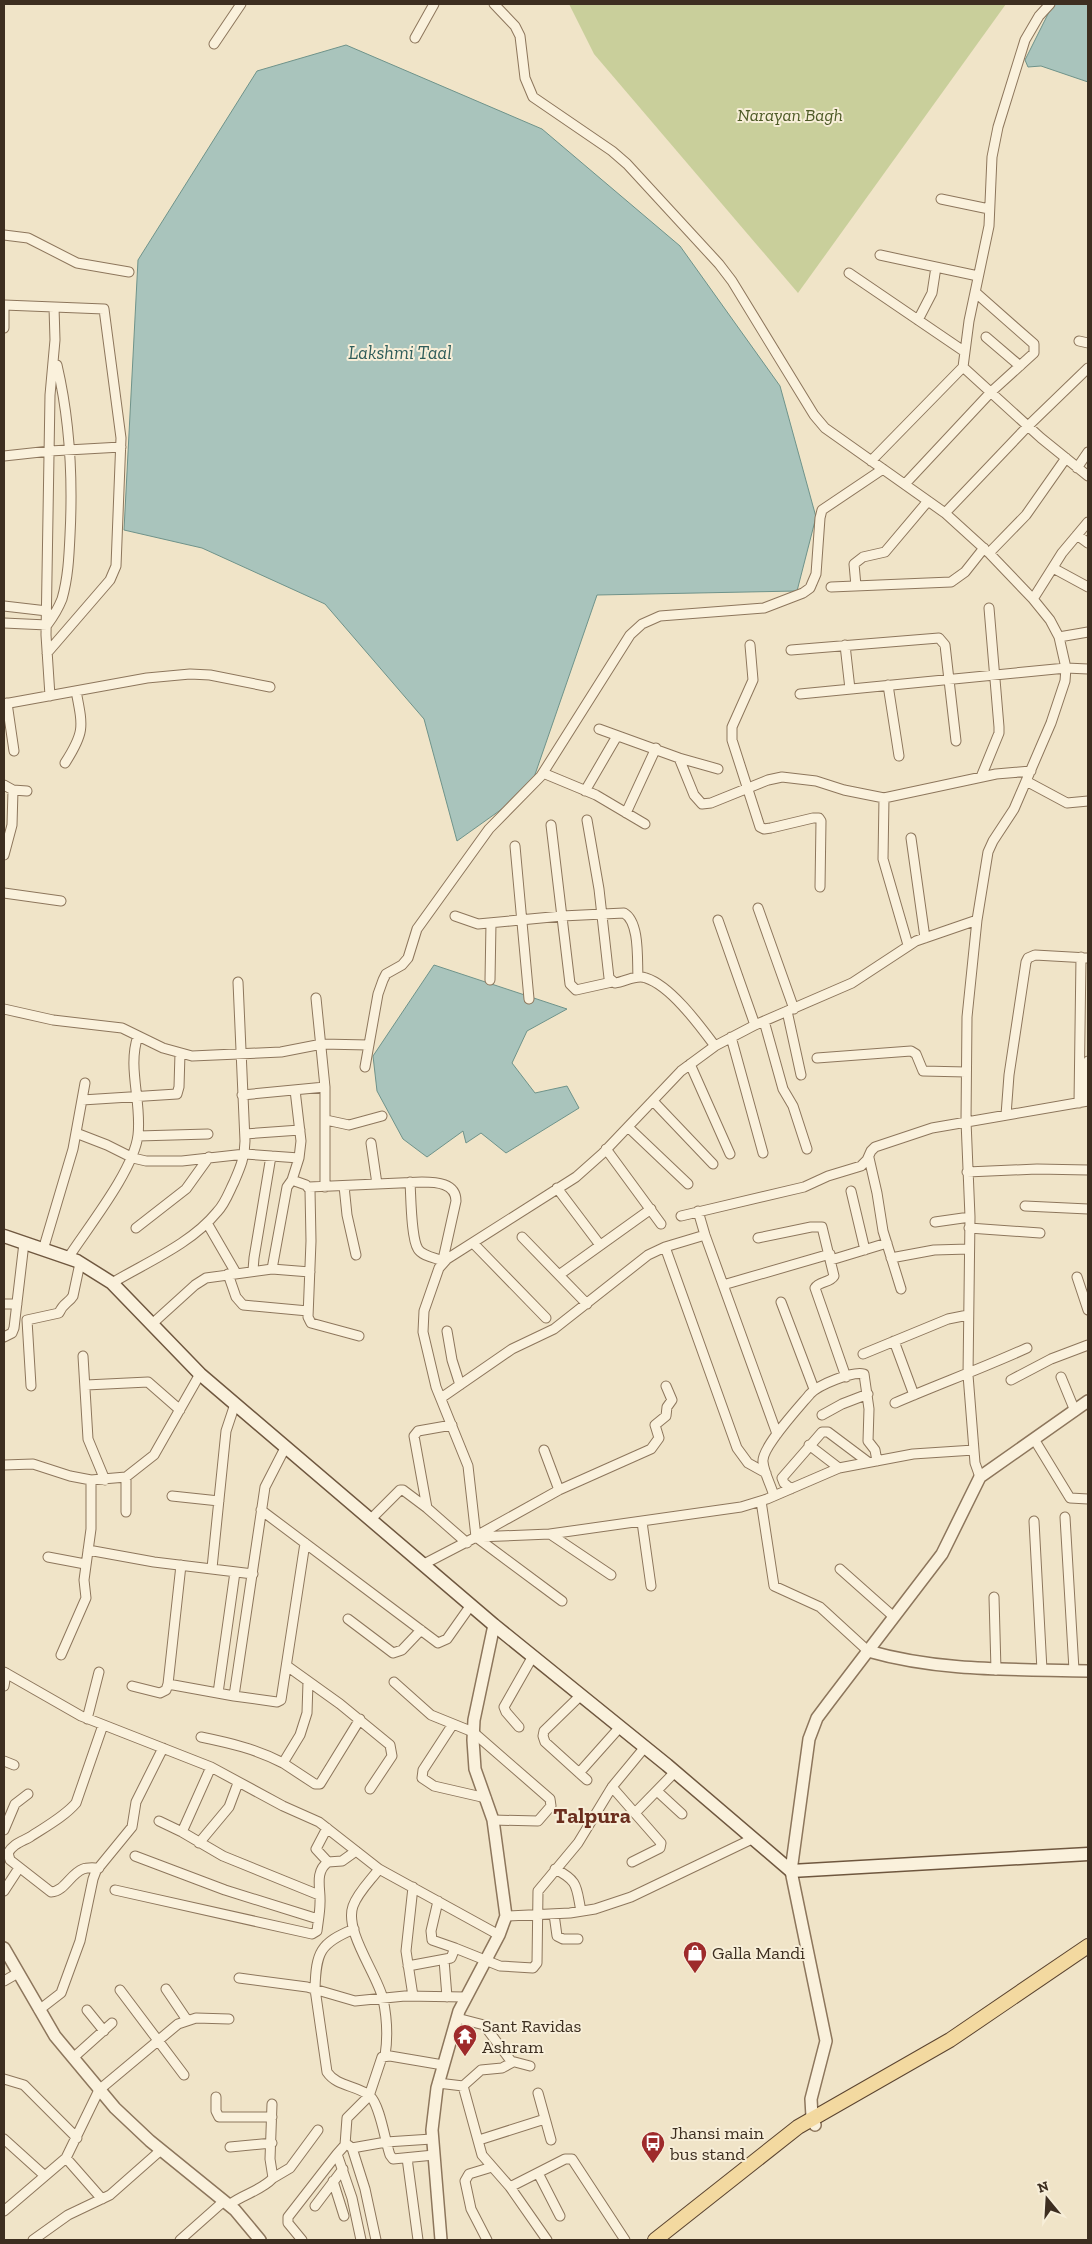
<svg xmlns="http://www.w3.org/2000/svg" width="1092" height="2244" viewBox="0 0 1092 2244" font-family="'Zilla Slab',serif">
<style>
.green{fill:#c9cf9b}
.water{fill:#a9c4bc;stroke:#6f938a}
.lines{fill:none;stroke-linecap:round;stroke-linejoin:round}
.minor-casing{stroke:#8d765c;stroke-width:11}
.tertiary-casing{stroke:#8d765c;stroke-width:14}
.secondary-casing{stroke:#6f573f;stroke-width:15}
.primary-casing{stroke:#5b4430;stroke-width:16}
.minor{stroke:#faf1dc;stroke-width:9}
.tertiary{stroke:#faf1dc;stroke-width:11}
.secondary{stroke:#faf1dc;stroke-width:12}
.primary{stroke:#f3d9a0;stroke-width:14}
.labels{text-anchor:middle;dominant-baseline:central;stroke-width:4;stroke-linejoin:round;paint-order:stroke}
.park-label{font-size:18px;font-style:italic;fill:#4d5a26;stroke:#f7eed8}
.poi-label{font-size:18px;fill:#3d2e20;stroke:#f7eed8;text-anchor:start}
.water-label{font-size:19px;font-style:italic;fill:#2f5d5a;stroke:#f7eed8}
.district-label{font-size:22px;font-weight:bold;fill:#6b2e1e;stroke:#f7eed8}
</style>
<rect width="100%" height="100%" fill="#f0e4c8"/>
<!-- green -->
<path class="green" d="M569 4H1006L798 293 594 54Z"/>
<!-- water -->
<path class="water" d="M1056 4H1088V82L1041 66 1028 67 1025 60 1050 10Z
M346 45 542 129 680 246 780 386 816 517 797 591 597 595 530 789 457 841 424 719 325 604 202 548 124 530 138 260 257 71Z
M434 965 567 1009 527 1031 512 1063 535 1093 567 1086 579 1108 506 1153 481 1133 466 1143 463 1131 427 1157 403 1139 377 1091 373 1056Z"/>
<g class="lines">
<!-- minor casing -->
<g class="minor-casing">
<path id="minor" d="M494 4 515 26 520 36 525 78 533 97 612 151 627 164 719 264 732 281 814 415 825 428 945 513 989 553 1033 599 1050 620 1059 637 1066 668 1065 681 1051 723 1014 809 993 841 988 852 977 920 967 1017 966 1121 970 1217 968 1375 975 1463 980 1477
M415 38 434 4
M214 44 241 4
M941 199 989 209
M4 235 28 238 77 263 129 272
M880 255 978 276
M849 273 965 352
M4 305 54 307 55 340 50 395 46 635 50 696
M918 320 932 293 936 267
M4 328V305
M986 337 1020 366
M1079 341 1088 343
M963 367 1041 438 1088 476
M4 456 50 451 121 447
M871 461 963 367 969 321 989 226 992 157 998 127 1025 40 1039 16 1050 4
M1077 468 1088 452
M905 484 991 392 1034 353V344L975 292
M945 513 1028 426 1088 368
M1077 535 1088 543
M989 553 1026 515 1066 458
M1053 568 1088 587
M856 586 854 564 863 557 885 552 928 501
M831 587 951 582 965 572 984 548
M1033 599 1062 553 1088 522
M4 606 47 611
M4 623 47 625C53 617 58 609 62 599 68 578 69 557 70 535 73 477 70 421 57 365
M1059 637 1088 632
M750 645 753 680 732 727V740L760 827 764 829 771 828 813 818H819L821 821 820 887
M845 645 850 689
M791 650 939 638 945 645 956 741
M47 653 110 580 116 566 121 438 104 309 54 307
M888 685 899 756
M800 694 1066 668 1088 669
M7 703 14 751
M4 704 147 678 190 674 210 675 270 687
M599 729 679 758 694 795 702 804 711 803 768 780 782 777 816 781 844 790 884 798 996 774 1031 771
M679 758 718 769
M65 763C85 732 83 727 76 691
M543 773 596 795 645 824
M981 777 999 733V727L989 608
M1026 781 1067 803 1088 801
M4 785 13 790 27 791
M585 791 617 736
M884 798 883 859 908 945
M626 813 656 748
M587 820 599 889 609 978 615 983C625 982 636 974 646 978 671 986 700 1026 715 1046
M551 825 570 984 576 990 612 982
M911 838 925 938
M515 846 529 999
M4 855 12 825 13 790
M4 893 61 901
M758 908 794 1009
M455 916 478 924 562 916 624 913C640 922 637 960 638 977
M718 920 755 1025
M490 980 491 923
M316 998 325 1087V1187
M4 1009 53 1020 122 1028 163 1048 192 1056 281 1052 322 1044 368 1045
M787 1011 801 1075
M764 1021 783 1089 793 1106 807 1149
M731 1037 763 1153
M817 1058 911 1051 916 1054 923 1071 966 1072
M690 1064 730 1154
M365 1067 378 994 383 980 386 974 402 965 408 958 417 929 489 829 541 776 630 635 642 624 660 616 764 608 803 593 810 588 816 574 820 518 822 510 883 469
M295 1090 301 1141 299 1158 292 1180 306 1185 310 1190 311 1241 308 1317 311 1323 359 1336
M242 1095 325 1087
M82 1100 177 1094 179 1087 180 1053
M653 1101 713 1164
M1087 1101 1088 1061
M1079 1103 1081 957
M1006 1115 1009 1075 1026 962 1028 958 1035 955 1088 958
M326 1120 349 1125 382 1116
M628 1127 688 1184
M76 1133 107 1145 133 1158 146 1161H182L245 1154 299 1158
M245 1134 300 1130
M138 1136 208 1134
M371 1143 377 1184
M606 1149 661 1224
M869 1158 877 1193 883 1231 901 1289
M967 1172 1037 1169 1088 1170
M410 1182C411 1197 411 1238 418 1249 422 1256 436 1258 443 1261
M344 1186 347 1215 356 1255
M309 1187 422 1182C436 1182 456 1183 456 1201L442 1264
M557 1188 600 1245
M851 1191 865 1250
M1025 1206 1088 1209
M698 1211 705 1235 777 1434
M681 1216 804 1187 828 1176 861 1166 867 1160 871 1151 875 1147 932 1128 1088 1101
M935 1222 970 1217
M207 1223 236 1273
M136 1228 186 1189 209 1157
M969 1228 1040 1233
M522 1237 587 1304
M758 1238 811 1227H822L834 1276C830 1283 819 1281 815 1288L846 1377
M473 1243 546 1318
M665 1247 737 1448 748 1463 766 1473
M43 1250 73 1149 85 1083
M68 1258C88 1227 134 1170 138 1135 142 1102 127 1067 138 1036
M891 1258 934 1250 969 1249
M831 1260 887 1243
M272 1269 287 1187 292 1180
M253 1270 254 1258 271 1156
M228 1274 236 1297 243 1305 308 1311
M559 1275 651 1209
M1077 1277 1088 1310
M112 1283C147 1262 191 1244 217 1212 225 1204 229 1192 234 1182 240 1168 245 1157 245 1141L238 982
M723 1285 830 1254
M781 1302 814 1389
M4 1304H17
M152 1324 195 1285 206 1278 272 1269 310 1272
M447 1331 452 1360 460 1385
M4 1337 12 1333 14 1328 24 1243
M894 1341 914 1395
M863 1354 948 1319 968 1315
M83 1356 88 1439 105 1480
M1061 1377 1075 1411
M1011 1380 1051 1359 1088 1345
M86 1385 148 1382 180 1410
M31 1386 27 1320 59 1313C64 1302 68 1304 73 1296L80 1263
M441 1398 512 1349 554 1329 648 1255 665 1247 705 1235
M895 1403C939 1384 983 1368 1027 1348
M822 1415 842 1404 868 1394
M452 1425 418 1431 414 1436 427 1508 467 1543
M1034 1439 1070 1498 1088 1499
M809 1445 839 1468
M285 1448 265 1487 234 1696 277 1702 281 1700 305 1543
M544 1450 559 1490
M4 1465 33 1464 70 1476 91 1480 126 1477 154 1455 200 1374
M126 1477V1512
M791 1489 784 1483 782 1478 822 1432H828L868 1462
M172 1496 219 1501
M774 1496C771 1485 764 1473 763 1462 761 1448 800 1406 810 1394 818 1385 852 1371 864 1374L869 1409 868 1441 875 1450 877 1461
M761 1501 774 1586 820 1607 868 1651
M261 1510 438 1643 447 1639 471 1605
M1065 1517 1074 1670
M371 1519 400 1490H403L427 1508
M1034 1521 1042 1670
M642 1522 651 1586
M550 1534 611 1575
M478 1535 559 1490 651 1449 659 1438 655 1425 666 1416 667 1407 672 1400 666 1386
M88 1550 154 1562 253 1574
M48 1557 85 1564
M424 1564 476 1537 550 1534 741 1507 767 1499 839 1468 913 1454 974 1450
M181 1565 168 1684 234 1696
M212 1568 226 1431 235 1404
M840 1569 894 1617
M994 1597 996 1670
M562 1601 476 1537 468 1466 436 1387 423 1332 424 1311 439 1268 447 1259 576 1177 603 1153 681 1071 715 1046 755 1025 852 983 916 941 977 920
M348 1619 393 1653 402 1650 421 1630
M61 1655 86 1598 84 1580 91 1529V1480
M287 1666 340 1704 390 1745 392 1756 370 1789
M4 1672 81 1716 211 1767 283 1806 319 1822 379 1869 499 1935
M308 1682 307 1713 300 1735 283 1763 315 1784H320L360 1719
M394 1682 431 1715 473 1732 550 1799 551 1806 538 1821 493 1820
M4 1686 6 1673
M132 1686 160 1693 166 1690 168 1684
M218 1693 235 1572
M581 1695 544 1731 543 1736 545 1742 587 1780
M87 1719 99 1672
M453 1724 423 1770 422 1778 434 1786 486 1798
M519 1727 506 1712 504 1707 533 1656
M201 1737C230 1743 256 1749 283 1763
M4 1761 14 1765
M579 1773 620 1727
M612 1787 661 1843 660 1848 632 1862
M657 1791 682 1814
M635 1813 675 1772
M159 1821 182 1832 211 1767
M327 1828 316 1849 328 1862
M4 1830 15 1804 28 1794
M182 1832 223 1856 319 1895
M199 1843 229 1807 238 1783
M135 1856 225 1890 318 1919
M99 1868C94 1868 88 1867 83 1869 70 1874 65 1891 51 1892L10 1860 8 1853C13 1844 21 1842 30 1837 45 1827 64 1817 76 1803L103 1725
M379 1869C371 1880 358 1892 353 1906 344 1931 377 1974 383 1999 387 2018 388 2037 385 2056
M555 1869C579 1881 576 1887 581 1911
M115 1890 312 1934 317 1931C318 1922 320 1912 320 1903 321 1889 314 1872 328 1862L342 1861 356 1851
M4 1891 19 1868
M438 1901 431 1931 432 1940 455 1948
M554 1914 557 1936 563 1939H578
M506 1916 570 1913 595 1909 631 1897 752 1839
M354 1929C320 1943 316 1952 315 1989L327 2072C337 2087 357 2085 370 2096 380 2105 385 2141 390 2155L393 2159 434 2155
M444 1960 447 1997
M408 1966 451 1958 455 1948 500 1966 533 1968 537 1963 538 1891 578 1843 612 1787 645 1747
M239 1978 307 1987 355 2001 405 1996 465 1997
M4 1981 18 1973
M166 1989 187 2020
M120 1990 184 2075
M413 1996 406 1951 413 1887
M39 2010 61 1993 80 1941 93 1879 96 1871 132 1827 136 1802 163 1748
M87 2010 104 2031
M457 2018 484 2025 511 2061 530 2066
M73 2058 112 2023
M4 2079 24 2085 77 2138
M438 2083 463 2086 482 2155 510 2187 565 2159H572L625 2240
M463 2086 481 2070 502 2068 513 2062
M538 2093 551 2140
M216 2097V2111L219 2117H272
M4 2139 45 2176
M479 2140 545 2119
M345 2145 347 2118 369 2096 382 2057 390 2056 443 2065
M230 2147 272 2143
M352 2148 386 2142 432 2139
M337 2154 352 2198 361 2240
M407 2158 418 2240
M538 2173 560 2216
M273 2178 290 2168 318 2130
M333 2181 344 2216
M510 2187 547 2240
M102 2199 66 2158 99 2090 178 2024 196 2018 229 2019
M229 2205C243 2194 261 2191 273 2178L270 2159 272 2104
M315 2206 343 2169
M4 2211 66 2158
M33 2240 68 2215 110 2195 161 2150
M180 2240 224 2201
M302 2240 288 2223V2217L337 2154 345 2145H348L352 2148 365 2189 376 2240
M487 2240 471 2209 465 2181 469 2174 492 2167"/>
</g>
<!-- tertiary casing -->
<g class="tertiary-casing">
<path id="tertiary" d="M868 1651C941 1672 1014 1669 1088 1671
M4 1948 55 2036 115 2108 150 2141 235 2210 260 2240
M815 2125 812 2117 811 2099 826 2041 791 1871 809 1739 817 1718 829 1702 942 1554 980 1477 1088 1401
M441 2240 432 2130 437 2088 459 2011 499 1935 506 1916 493 1820 475 1769 473 1740 474 1720 494 1625"/>
</g>
<!-- secondary casing -->
<g class="secondary-casing">
<path id="secondary" d="M4 1236 77 1261 112 1283 200 1374 494 1625 667 1765 791 1871 1088 1854"/>
</g>
<!-- primary casing -->
<g class="primary-casing">
<path id="primary" d="M655 2240 798 2127 950 2040 1088 1946"/>
</g>
<!-- minor -->
<use href="#minor" class="minor"/>
<!-- tertiary -->
<use href="#tertiary" class="tertiary"/>
<!-- secondary -->
<use href="#secondary" class="secondary"/>
<!-- primary -->
<use href="#primary" class="primary"/>
</g>
<!-- icons -->
<defs>
<g id="shop-pin" transform="scale(1.25)"><path d="M0 17L-7.5 6A9.5 9.5 0 1 1 7.5 6Z" fill="#9e2a2b" stroke="#f7eed8"/><path d="M-5-2.5h2.3a2.7 3.5 0 0 1 5.4 0H5L5.5 6h-11ZM-1.5-2.5h3a1.5 2.3 0 0 0-3 0Z" fill="#fff"/></g>
<g id="temple-pin" transform="scale(1.25)"><path d="M0 17L-7.5 6A9.5 9.5 0 1 1 7.5 6Z" fill="#9e2a2b" stroke="#f7eed8"/><path d="M0-6L5-2H3V0L6.5 2.5H4V6H1.5V3h-3V6H-4V2.5H-6.5L-3 0V-2H-5Z" fill="#fff"/></g>
<g id="bus-pin" transform="scale(1.25)"><path d="M0 17L-7.5 6A9.5 9.5 0 1 1 7.5 6Z" fill="#9e2a2b" stroke="#f7eed8"/><path d="M-5-6H5V4H4V6H2V4H-2V6H-4V4H-5ZM-3.5-4V0h7V-4ZM-3.5 1.2v1.5H-2V1.2ZM2 1.2v1.5H3.5V1.2Z" fill="#fff"/></g>
</defs>
<g fill-rule="evenodd">
<use href="#shop-pin" x="695" y="1953"/>
<use href="#temple-pin" x="465" y="2036"/>
<use href="#bus-pin" x="653" y="2143"/>
</g>
<g class="labels">
<!-- park labels -->
<g class="park-label">
<text x="790" y="115">Narayan Bagh</text>
</g>
<!-- poi labels -->
<g class="poi-label">
<text x="712" y="1953">Galla Mandi</text>
<text x="482" y="2026">Sant Ravidas<tspan x="482" dy="21">Ashram</tspan></text>
<text x="670" y="2133">Jhansi main<tspan x="670" dy="21">bus stand</tspan></text>
</g>
<!-- water labels -->
<g class="water-label">
<text x="400" y="352">Lakshmi Taal</text>
</g>
<!-- district labels -->
<g class="district-label">
<text x="592" y="1815">Talpura</text>
</g>
</g>
<!-- border -->
<rect width="1092" height="2244" fill="none" stroke="#3d2e20" stroke-width="10"/>
<!-- north arrow -->
<g transform="translate(1047 2199) rotate(342)" stroke="#f7eed8" stroke-width="4" paint-order="stroke">
<path d="M0-4L9 19L0 12L-9 19Z" fill="#3d2e20"/>
<text y="-8" font-size="14" font-weight="bold" text-anchor="middle" fill="#3d2e20">N</text>
</g>
</svg>
